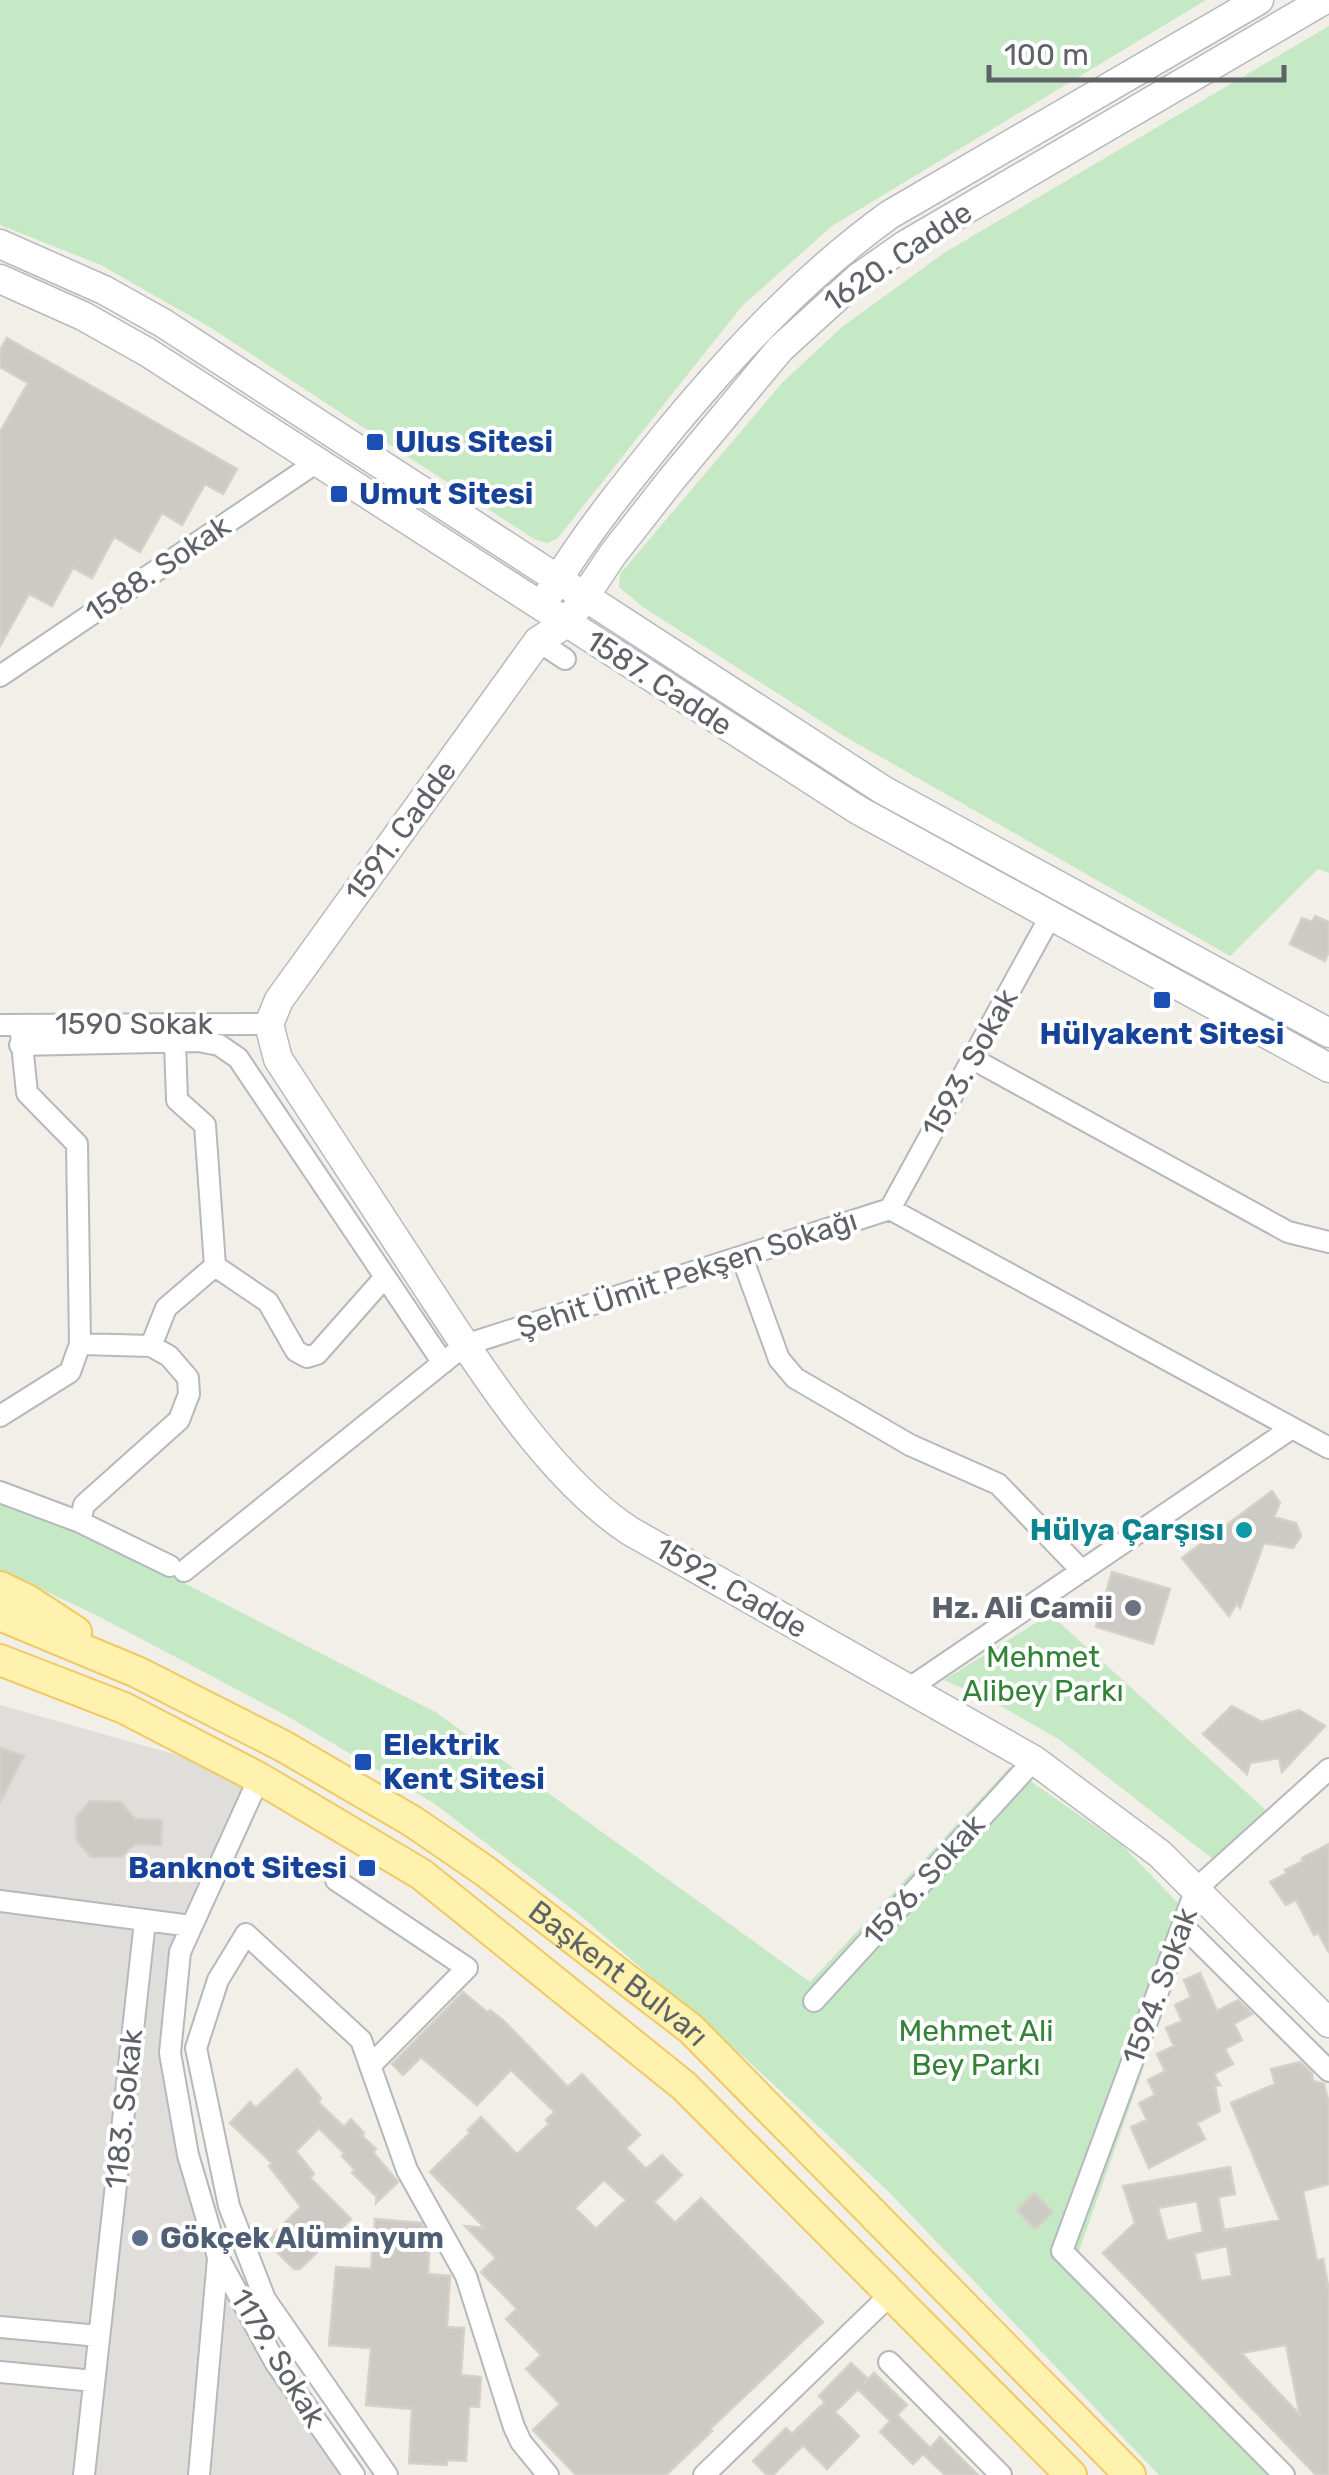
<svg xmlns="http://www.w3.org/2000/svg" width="1329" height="2475" viewBox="0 0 1329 2475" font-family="Rubik,sans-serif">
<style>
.industrial{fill:#e0deda}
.green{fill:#c5e8c5}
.building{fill:#cccac5;stroke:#d6d1c6;stroke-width:2.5;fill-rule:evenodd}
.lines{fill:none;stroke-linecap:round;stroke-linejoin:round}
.street-casing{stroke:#b5b8bc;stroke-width:24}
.secondary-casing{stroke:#b6babf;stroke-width:31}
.primary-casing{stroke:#f2c960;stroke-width:34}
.street{stroke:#fff;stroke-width:20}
.secondary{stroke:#fff;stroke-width:28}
.primary{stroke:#fff2af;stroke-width:30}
.transit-dot{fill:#1a4fb4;stroke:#fff;stroke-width:4}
.culture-dot{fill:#0f9aa8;stroke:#fff;stroke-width:4}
.worship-dot{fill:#6b7280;stroke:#fff;stroke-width:4}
.service-dot{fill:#5c6f8a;stroke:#fff;stroke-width:4}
.labels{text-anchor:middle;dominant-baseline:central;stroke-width:8;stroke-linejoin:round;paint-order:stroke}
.street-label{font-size:30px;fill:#5f6368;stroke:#fff}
.transit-label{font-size:30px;font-weight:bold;fill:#164399;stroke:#fff;text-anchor:start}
.culture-label{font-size:30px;font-weight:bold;fill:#0d838f;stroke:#fff;text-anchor:end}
.worship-label{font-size:30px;font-weight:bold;fill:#5b616d;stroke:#fff;text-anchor:end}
.park-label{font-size:30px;fill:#348238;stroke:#fff}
.service-label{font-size:30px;font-weight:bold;fill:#4e5e75;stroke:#fff;text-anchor:start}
</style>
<rect width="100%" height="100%" fill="#f1efe8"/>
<!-- industrial -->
<path class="industrial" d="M0 1705 259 1778 191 1926 171 2053 218 2257 354 2475H0Z"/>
<!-- green -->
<path class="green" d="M0 0H1206L832 226 742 306 557 539 547 543 534 539 208 326 101 265 0 225Z
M1329 26V873L1318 869 1230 956 844 736 643 607 619 587 620 574 782 383 842 327 944 253Z
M0 1501 78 1531 184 1583 437 1713 810 1982 1010 1767 1122 1845 1195 1921 1072 2271 1275 2475H1159L890 2193 745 2058 581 1916 435 1804 287 1716 94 1614 0 1570Z
M1050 1614 1268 1812 1214 1860 1060 1740 999 1705 944 1680Z"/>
<!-- building -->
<path class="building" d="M7 338 237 469 223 494 205 484 182 525 162 513 140 552 114 537 92 578 73 568 52 606 29 594 0 646V432L28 383 0 367V350Z
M1315 916 1329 922V951L1325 961 1290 944 1302 918 1312 922Z
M1272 1491 1280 1503 1274 1517 1296 1523 1301 1536 1293 1548 1264 1543 1240 1608 1237 1603 1229 1616 1182 1558Z
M1112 1572 1170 1589 1153 1644 1096 1627Z
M1232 1706 1262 1722 1299 1710 1325 1726 1282 1772 1279 1758 1250 1763 1247 1774 1203 1734Z
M0 1748 24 1756 0 1802Z
M90 1801 121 1802 135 1819 162 1820 161 1845 135 1844 121 1857H91L77 1841 76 1817Z
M1329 1844V1953L1318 1933 1314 1935 1296 1900 1286 1905 1270 1882 1287 1873 1285 1870 1303 1861 1302 1858Z
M1200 1973 1217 2011 1238 2000 1252 2014 1234 2024 1242 2040 1225 2049 1233 2064 1214 2074 1220 2085 1215 2086 1220 2111 1197 2123 1205 2139 1149 2168 1131 2127 1147 2120 1139 2103 1155 2095 1148 2080 1165 2071 1157 2054 1174 2046 1166 2028 1182 2021 1175 2005 1191 1997 1184 1980Z
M463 1992 488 2013 490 2010 505 2022 568 2087 582 2074 640 2135 626 2148 646 2169 662 2155 682 2175 654 2202 675 2223 701 2198 823 2322 710 2429 712 2431 666 2475H576L533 2430 560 2404 526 2369 541 2355 506 2319 517 2309 481 2272 496 2258 465 2226 485 2228 430 2172 470 2133 468 2130 481 2117 517 2154 549 2124 546 2120 555 2112 511 2070 477 2105 421 2057 403 2075 392 2064ZM604 2180 626 2200 596 2229 575 2208Z
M1300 2062 1312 2073 1313 2081 1324 2084 1329 2104V2184L1303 2191 1317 2261 1323 2259 1329 2291V2475H1316L1103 2253 1135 2223 1123 2186 1230 2167 1235 2194 1218 2197 1224 2230 1280 2220 1231 2103 1275 2084 1271 2069ZM1197 2201 1203 2232 1167 2241 1158 2208ZM1227 2246 1232 2276 1201 2281 1194 2253ZM1286 2345 1300 2415 1241 2353Z
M297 2069 321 2098 318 2102 344 2127 351 2119 364 2133 362 2136 376 2149 373 2152 398 2182 376 2203 377 2193 375 2195 352 2173 355 2170 342 2156 344 2153 319 2128 296 2151 314 2174 310 2178 351 2219 300 2269H294L266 2241 301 2207 269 2166 272 2163 230 2123 250 2102 256 2108Z
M1034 2193 1053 2212 1035 2229 1017 2210Z
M375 2219 421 2223 430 2240 428 2274 450 2276 447 2327 464 2328 461 2375 481 2377 479 2407 469 2406 466 2461 447 2460V2465L409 2463 412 2409 366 2405 371 2348 329 2345 336 2267 371 2269Z
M851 2363 868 2379 863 2384 874 2373 907 2405 897 2415 930 2448 940 2437 978 2475H945L923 2454 913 2464 880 2432 890 2421 858 2389 835 2412 859 2436 827 2469 803 2445 773 2475H767L753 2461 786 2428 792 2434 825 2402 819 2396Z"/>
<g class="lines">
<!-- street casing -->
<g class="street-casing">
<path id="street" d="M538 641 565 659
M0 676 317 462
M0 1025 269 1024
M20 1045 198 1041 219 1045 238 1058 443 1363
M973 1059 1288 1232 1329 1242
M890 1209 1050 917
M742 1257 779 1359 795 1378 910 1445 998 1484 1082 1571
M215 1266 268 1302 296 1351 307 1357 317 1354 385 1277
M80 1344 151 1346 166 1308 215 1266 205 1125 177 1100 175 1042
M0 1416 70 1372 80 1344 77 1144 27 1093 20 1025
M0 1492 80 1522 170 1566
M80 1522 84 1505 179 1420 189 1394 188 1378 169 1356 151 1346
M184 1571 465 1345 890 1209 1329 1448
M908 1689 1292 1428
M259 1778 180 1952 170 2053 188 2155 218 2257 275 2362 354 2475
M336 1880 467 1968 370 2066
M0 1901 191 1926
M1183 1926 1329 2071
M814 2001 1034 1760
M0 2327 99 2336
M889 2362 1001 2475
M0 2372 94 2381
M84 2475 145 1921
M199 2475 218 2258
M387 2475 265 2299 229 2206 196 2048 218 1980 246 1934 361 2040 407 2170 466 2276 514 2427 521 2442 548 2475
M704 2475 891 2294
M1284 2475 1062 2251 1196 1889 1329 1769"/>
</g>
<!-- secondary casing -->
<g class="secondary-casing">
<path id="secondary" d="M1324 0 905 245 858 278 780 349 671 480 613 554 567 623 538 641 279 1000 269 1024 278 1059C327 1134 376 1209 425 1284 478 1365 549 1478 630 1531L1034 1760 1160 1854 1329 2023
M0 244 104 290 163 323 883 790 1329 1033
M0 279 83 316 147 352 858 810 1329 1068
M550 592C585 534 629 480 672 427 738 348 805 276 889 215L1259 0"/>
</g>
<!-- primary casing -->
<g class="primary-casing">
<g id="primary">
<path d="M0 1587 27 1600 76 1632"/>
<path id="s1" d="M0 1615 137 1672 283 1746 412 1821 485 1871 691 2029 1130 2475"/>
<path d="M0 1660 124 1708 259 1778 421 1874 684 2086 1071 2475"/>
</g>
</g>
<!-- street -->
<use href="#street" class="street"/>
<!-- secondary -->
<use href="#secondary" class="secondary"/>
<!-- primary -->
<use href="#primary" class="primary"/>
</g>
<!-- markers -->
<g class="transit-dot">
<rect x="365" y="432" width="20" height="20" rx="5"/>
<rect x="329" y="484" width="20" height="20" rx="5"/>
<rect x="1152" y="990" width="20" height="20" rx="5"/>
<rect x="353" y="1752" width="20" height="20" rx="5"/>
<rect x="357" y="1858" width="20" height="20" rx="5"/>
</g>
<circle class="culture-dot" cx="1244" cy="1530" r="10"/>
<circle class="worship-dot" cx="1133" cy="1608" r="10"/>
<circle class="service-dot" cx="140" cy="2238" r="10"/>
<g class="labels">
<!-- street labels -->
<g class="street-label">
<text transform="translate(898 257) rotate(-34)">1620. Cadde</text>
<text transform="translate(158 569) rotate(-34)">1588. Sokak</text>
<text transform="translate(659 683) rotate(33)">1587. Cadde</text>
<text transform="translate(401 831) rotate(-54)">1591. Cadde</text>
<text x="134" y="1024">1590 Sokak</text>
<text transform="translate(970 1063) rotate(-61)">1593. Sokak</text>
<text transform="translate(687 1274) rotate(-18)">Şehit Ümit Pekşen Sokağı</text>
<text transform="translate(731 1588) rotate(30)">1592. Cadde</text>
<text transform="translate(924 1880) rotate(-48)">1596. Sokak</text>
<text stroke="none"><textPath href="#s1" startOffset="718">Başkent Bulvarı</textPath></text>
<text transform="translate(1160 1986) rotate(-70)">1594. Sokak</text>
<text transform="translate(124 2109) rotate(-84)">1183. Sokak</text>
<text transform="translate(278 2358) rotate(59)">1179. Sokak</text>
</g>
<!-- transit labels -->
<g class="transit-label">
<text x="395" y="442">Ulus Sitesi</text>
<text x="359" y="494">Umut Sitesi</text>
<text x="1162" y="1034" text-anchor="middle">Hülyakent Sitesi</text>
<text x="383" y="1745">Elektrik<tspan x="383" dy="34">Kent Sitesi</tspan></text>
<text x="347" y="1868" text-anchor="end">Banknot Sitesi</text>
</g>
<!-- culture labels -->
<g class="culture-label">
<text x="1224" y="1530">Hülya Çarşısı</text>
</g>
<!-- worship labels -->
<g class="worship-label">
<text x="1113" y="1608">Hz. Ali Camii</text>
</g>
<!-- park labels -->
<g class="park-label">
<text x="1043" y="1657">Mehmet<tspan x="1043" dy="34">Alibey Parkı</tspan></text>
<text x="976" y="2031">Mehmet Ali<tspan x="976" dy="34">Bey Parkı</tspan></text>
</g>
<!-- service labels -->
<g class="service-label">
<text x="160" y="2238">Gökçek Alüminyum</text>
</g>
</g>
<!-- scale -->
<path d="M989 65v15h295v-15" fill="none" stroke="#5f6368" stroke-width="5"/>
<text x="1004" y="65" font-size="30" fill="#5f6368" stroke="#ffffff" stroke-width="8" paint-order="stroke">100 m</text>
</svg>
